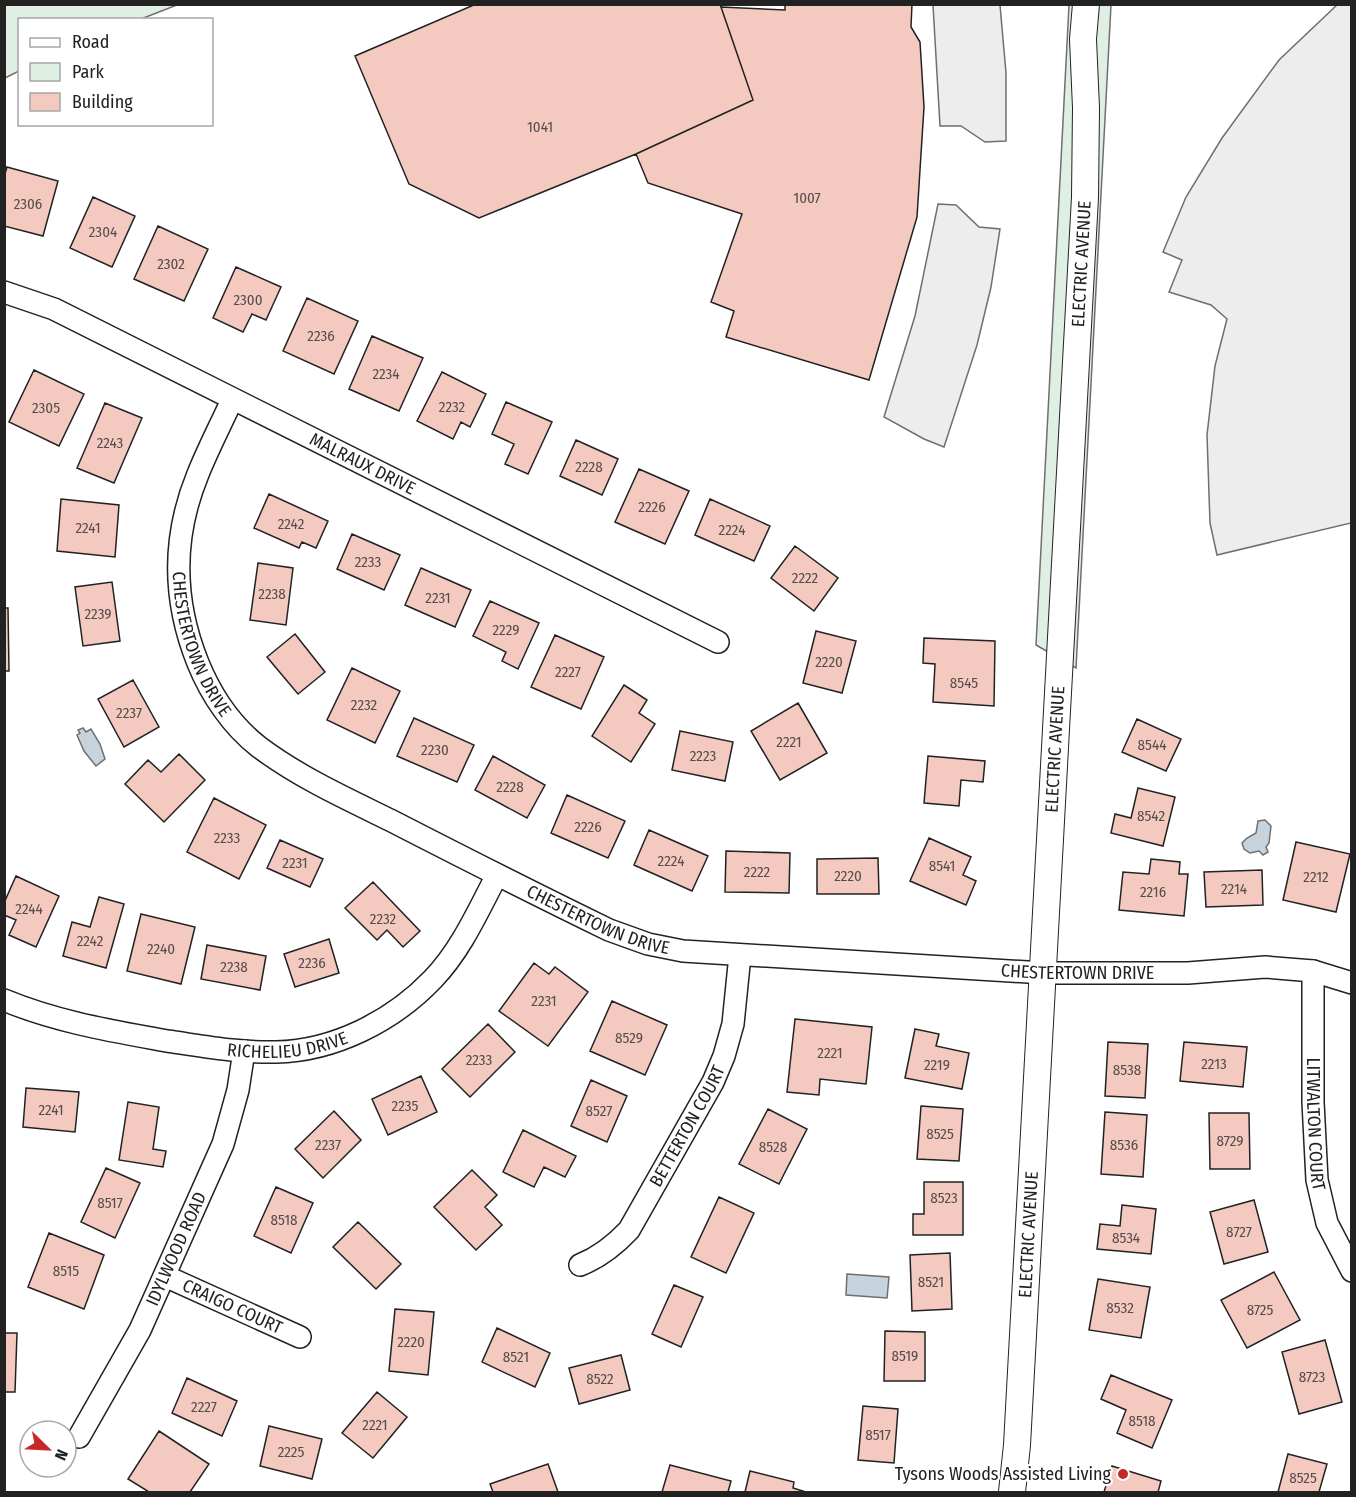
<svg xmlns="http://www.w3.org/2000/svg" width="1356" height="1497" viewBox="0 0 1356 1497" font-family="'Fira Sans Condensed',sans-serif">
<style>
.green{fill:#e0efe3;stroke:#6f6f6f;stroke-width:1.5}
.parking{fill:#ededed;stroke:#6f6f6f;stroke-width:1.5}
.water{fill:#c7d3dd;stroke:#6f6f6f;stroke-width:1.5}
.building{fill:#f3c9c0;stroke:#222;stroke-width:1.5}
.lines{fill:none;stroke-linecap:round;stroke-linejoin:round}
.minor-casing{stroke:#222;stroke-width:24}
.tertiary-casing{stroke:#222;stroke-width:28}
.minor{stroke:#fff;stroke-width:21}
.tertiary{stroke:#fff;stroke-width:26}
.poi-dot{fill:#c62828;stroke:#fff;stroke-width:2}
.labels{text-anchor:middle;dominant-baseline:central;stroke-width:4.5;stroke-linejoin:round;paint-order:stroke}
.number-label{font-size:15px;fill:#564c4a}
.street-label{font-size:18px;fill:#222;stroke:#fff}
.poi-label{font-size:18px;fill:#222;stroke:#fff;text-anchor:end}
</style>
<rect width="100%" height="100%" fill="#fff"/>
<!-- green -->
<path class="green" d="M5 4H176L177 5 141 19 20 20 19 71 5 78Z
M1069 5H1111L1076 668 1036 645Z"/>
<!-- parking -->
<path class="parking" d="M1338 4 1352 5 1351 523 1217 555 1210 523 1207 435 1215 366 1227 319 1211 305 1169 292 1182 260 1163 252 1186 197 1222 138 1279 60Z
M933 5H1000L1006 73V141L985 142 961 126H940Z
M938 204 956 205 979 227 1000 229 991 287 977 345 944 447 924 439 884 417 915 316Z"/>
<!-- water -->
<path class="water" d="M83 728 86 732 91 729 100 744 105 759 96 766 84 751 77 735 80 733 78 730Z
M1265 820 1271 826 1269 843 1266 847 1268 852 1263 855 1259 851 1250 853 1244 849 1242 843 1247 838 1256 833 1258 821Z
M847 1274 889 1277 887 1298 846 1295Z"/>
<!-- building -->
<path class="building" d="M476 4H720L753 100 636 154 479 218 409 184 355 56Z
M785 4H912L911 27 920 42 924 107 917 217 869 380 726 337 734 311 711 302 742 214 648 183 636 154 753 100 721 7 785 10Z
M7 167 58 181 43 236 4 226V177Z
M93 197 135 216 112 267 70 248Z
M158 226 208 249 184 301 134 279Z
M236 267 281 287 266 320 252 314 243 332 213 318Z
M307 298 358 321 334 374 283 351Z
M372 336 423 358 399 411 349 389Z
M34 370 84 394 59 446 9 422Z
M442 372 486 394 470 427 461 422 453 439 417 421Z
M506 402 552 422 528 474 505 464 514 444 492 434Z
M105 403 142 418 114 483 77 468Z
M576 440 618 459 602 495 560 476Z
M639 469 689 491 665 544 615 522Z
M269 494 328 521 316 548 302 542 299 548 254 528Z
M61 499 119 505 115 557 57 551Z
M710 499 770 526 754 561 695 535Z
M352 534 400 555 384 590 337 569Z
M795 546 838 578 814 611 771 578Z
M258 563 293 568 286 625 250 620Z
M421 568 471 590 455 627 405 605Z
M112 582 120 641 83 646 75 587Z
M490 601 539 623 518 669 502 661 506 652 473 636Z
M4 608H8L9 671H4Z
M816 631 856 641 842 693 803 683Z
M295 634 325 672 298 694 267 657Z
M555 635 604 657 581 709 531 687Z
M924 638 995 641 994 706 933 702 935 664 923 663Z
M352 668 400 691 375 743 327 720Z
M133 680 159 727 124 747 98 699Z
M624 685 647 700 639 713 655 724 631 762 592 736Z
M798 703 827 753 780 780 751 731Z
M414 718 474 745 457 782 397 756Z
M1137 719 1181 739 1166 771 1122 752Z
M680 731 733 742 725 781 672 770Z
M179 754 205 780 164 822 125 784 148 760 161 772Z
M493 756 545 785 527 818 475 790Z
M928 756 985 761 983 782 961 780 959 806 924 803Z
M1138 788 1175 797 1163 846 1111 833 1115 814 1131 818Z
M567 795 625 821 608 858 551 833Z
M214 798 266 825 239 879 187 852Z
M649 830 708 856 692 891 634 865Z
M929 838 971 857 963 875 976 881 966 905 910 881Z
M280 840 323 859 310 887 267 868Z
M1296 842 1350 854 1336 912 1283 900Z
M726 851 790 853 789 893 725 892Z
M878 858 879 894H817V859Z
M1151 859 1180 862 1179 874H1188L1184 916 1119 910 1123 872 1149 874Z
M1262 870 1263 905 1206 907 1204 872Z
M16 876 59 896 36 947 9 935 16 920 4 915V903Z
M373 882 420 931 403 947 387 930 377 940 345 908Z
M99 897 124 904 106 968 63 956 72 922 90 927Z
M141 914 195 927 181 984 127 971Z
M329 939 339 973 295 987 284 954Z
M207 945 266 956 260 990 201 979Z
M534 963 549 974 555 967 588 992 548 1046 499 1011Z
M612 1001 667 1025 645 1075 590 1051Z
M795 1019 872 1027 866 1084 820 1079 819 1095 787 1092Z
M488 1024 515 1052 470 1097 442 1069Z
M915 1029 939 1034 936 1046 969 1053 962 1089 905 1078Z
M1108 1042 1148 1044 1145 1098 1105 1096Z
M1184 1042 1247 1047 1243 1087 1180 1081Z
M421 1076 437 1112 388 1135 372 1099Z
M591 1080 627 1096 607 1142 571 1126Z
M26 1088 79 1092 75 1132 23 1127Z
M128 1102 159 1107 153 1149 166 1151 163 1167 119 1160Z
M921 1106 963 1109 959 1161 917 1159Z
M768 1109 807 1129 779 1184 739 1164Z
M334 1111 361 1140 323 1178 295 1149Z
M1105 1112 1147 1115 1143 1177 1101 1174Z
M1209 1113H1249L1250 1169H1210Z
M523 1130 576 1156 565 1177 544 1167 534 1187 503 1172Z
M106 1168 140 1183 115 1238 81 1222Z
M472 1170 497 1195 485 1207 502 1225 476 1250 434 1207Z
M924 1182H963V1235H913V1214H924Z
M276 1187 313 1203 291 1253 254 1236Z
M719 1197 754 1213 726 1273 691 1257Z
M1254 1200 1268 1252 1224 1264 1210 1212Z
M1122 1205 1156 1209 1151 1254 1097 1249 1100 1224 1120 1226Z
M358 1222 401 1264 376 1289 333 1247Z
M49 1233 104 1255 84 1309 28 1287Z
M950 1253 952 1309 912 1311 910 1255Z
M1274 1272 1300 1320 1247 1348 1221 1300Z
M1098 1279 1150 1287 1141 1338 1089 1330Z
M674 1285 703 1297 681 1347 652 1334Z
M395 1309 434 1312 428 1375 389 1371Z
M497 1328 550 1353 535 1387 482 1362Z
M885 1331 925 1332V1381H884Z
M4 1333H17L15 1392H4Z
M1325 1340 1342 1402 1299 1414 1282 1352Z
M621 1355 630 1390 579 1404 569 1368Z
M1111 1375 1172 1400 1152 1448 1117 1433 1126 1410 1101 1399Z
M187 1378 237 1401 222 1436 172 1413Z
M377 1392 407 1417 373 1458 342 1433Z
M863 1406 898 1409 894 1463 858 1460Z
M269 1426 322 1439 312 1479 260 1466Z
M159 1431 209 1464 190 1492H149L128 1479Z
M1288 1454 1327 1464 1319 1492H1278Z
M548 1464 558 1492H493L490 1484Z
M670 1465 731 1481 728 1492H662Z
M1112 1466 1161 1481 1158 1492H1104Z
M750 1471 794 1482 793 1488 806 1492H745Z"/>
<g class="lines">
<!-- minor casing -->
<g class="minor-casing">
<g id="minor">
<path id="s1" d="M4 292 54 309 718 642"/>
<path id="s2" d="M232 400C221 424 208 449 198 474 172 537 173 601 198 663 211 695 232 726 259 747 299 777 345 798 390 820 462 857 535 894 609 930L648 944 683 951 1044 973H1188L1265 967 1313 971 1352 983"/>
<path id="s3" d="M1313 971V1102L1317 1180 1327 1223 1352 1271"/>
<path id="s4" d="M4 1000C57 1022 112 1031 167 1041 203 1046 240 1053 276 1052 334 1051 393 1021 433 979 461 950 478 911 497 875"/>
<path id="s5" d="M580 1265C600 1257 614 1246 629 1230L713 1082 724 1056 733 1024 740 955"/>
<path id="s6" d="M165 1276 300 1337"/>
<path id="s7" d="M79 1437 140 1330 223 1144 238 1090 244 1051"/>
</g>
</g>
<!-- tertiary casing -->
<g class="tertiary-casing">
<g id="tertiary">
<path id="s8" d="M1012 1492 1017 1445 1085 197 1086 108 1083 39 1086 4"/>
</g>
</g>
<!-- minor -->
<use href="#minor" class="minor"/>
<!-- tertiary -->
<use href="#tertiary" class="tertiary"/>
</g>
<!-- markers -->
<circle class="poi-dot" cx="1123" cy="1474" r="6"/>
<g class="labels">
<!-- number labels -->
<g class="number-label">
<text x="540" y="127">1041</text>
<text x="807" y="198">1007</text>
<text x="28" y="204">2306</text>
<text x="103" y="232">2304</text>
<text x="171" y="264">2302</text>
<text x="248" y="300">2300</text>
<text x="321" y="336">2236</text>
<text x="386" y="374">2234</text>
<text x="452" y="407">2232</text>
<text x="46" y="408">2305</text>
<text x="110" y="443">2243</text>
<text x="589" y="467">2228</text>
<text x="652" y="507">2226</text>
<text x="291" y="524">2242</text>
<text x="88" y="528">2241</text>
<text x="732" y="530">2224</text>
<text x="368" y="562">2233</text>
<text x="805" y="578">2222</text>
<text x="272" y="594">2238</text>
<text x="438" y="598">2231</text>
<text x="98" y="614">2239</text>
<text x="506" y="630">2229</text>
<text x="829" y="662">2220</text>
<text x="568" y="672">2227</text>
<text x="964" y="683">8545</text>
<text x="364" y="705">2232</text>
<text x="129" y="713">2237</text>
<text x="789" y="742">2221</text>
<text x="1152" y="745">8544</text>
<text x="435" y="750">2230</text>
<text x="703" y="756">2223</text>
<text x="510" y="787">2228</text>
<text x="1151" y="816">8542</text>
<text x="588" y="827">2226</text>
<text x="227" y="838">2233</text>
<text x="671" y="861">2224</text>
<text x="295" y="863">2231</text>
<text x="942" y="866">8541</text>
<text x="757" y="872">2222</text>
<text x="848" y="876">2220</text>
<text x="1316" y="877">2212</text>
<text x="1234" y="889">2214</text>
<text x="1153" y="892">2216</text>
<text x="29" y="909">2244</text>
<text x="383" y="919">2232</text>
<text x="90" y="941">2242</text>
<text x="161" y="949">2240</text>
<text x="312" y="963">2236</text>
<text x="234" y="967">2238</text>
<text x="544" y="1001">2231</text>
<text x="629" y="1038">8529</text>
<text x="830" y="1053">2221</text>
<text x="479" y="1060">2233</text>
<text x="1214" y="1064">2213</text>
<text x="937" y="1065">2219</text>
<text x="1127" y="1070">8538</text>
<text x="405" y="1106">2235</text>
<text x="51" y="1110">2241</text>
<text x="599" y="1111">8527</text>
<text x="940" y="1134">8525</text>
<text x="1230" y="1141">8729</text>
<text x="328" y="1145">2237</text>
<text x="1124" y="1145">8536</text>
<text x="773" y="1147">8528</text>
<text x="944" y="1198">8523</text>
<text x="110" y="1203">8517</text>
<text x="284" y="1220">8518</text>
<text x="1239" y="1232">8727</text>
<text x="1126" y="1238">8534</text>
<text x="66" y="1271">8515</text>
<text x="931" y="1282">8521</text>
<text x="1120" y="1308">8532</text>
<text x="1260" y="1310">8725</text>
<text x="411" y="1342">2220</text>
<text x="905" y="1356">8519</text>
<text x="516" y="1357">8521</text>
<text x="1312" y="1377">8723</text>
<text x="600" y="1379">8522</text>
<text x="204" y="1407">2227</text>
<text x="1142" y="1421">8518</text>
<text x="375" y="1425">2221</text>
<text x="878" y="1435">8517</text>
<text x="291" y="1452">2225</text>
<text x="1303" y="1478">8525</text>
</g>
<!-- street labels -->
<g class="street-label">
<text stroke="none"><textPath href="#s8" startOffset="1230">ELECTRIC AVENUE</textPath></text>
<text stroke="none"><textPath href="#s1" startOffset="398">MALRAUX DRIVE</textPath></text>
<text stroke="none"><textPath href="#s2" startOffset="258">CHESTERTOWN DRIVE</textPath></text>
<text stroke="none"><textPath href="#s8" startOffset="744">ELECTRIC AVENUE</textPath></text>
<text stroke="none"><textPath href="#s2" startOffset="762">CHESTERTOWN DRIVE</textPath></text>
<text stroke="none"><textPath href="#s2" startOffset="1248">CHESTERTOWN DRIVE</textPath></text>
<text stroke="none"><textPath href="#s4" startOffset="290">RICHELIEU DRIVE</textPath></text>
<text stroke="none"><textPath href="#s3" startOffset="153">LITWALTON COURT</textPath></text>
<text stroke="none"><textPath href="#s5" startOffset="180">BETTERTON COURT</textPath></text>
<text stroke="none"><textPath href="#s8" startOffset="258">ELECTRIC AVENUE</textPath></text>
<text stroke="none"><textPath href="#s7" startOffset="212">IDYLWOOD ROAD</textPath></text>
<text stroke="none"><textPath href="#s6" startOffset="74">CRAIGO COURT</textPath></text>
</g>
<!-- poi labels -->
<g class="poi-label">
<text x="1111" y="1474">Tysons Woods Assisted Living</text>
</g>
</g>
<!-- border -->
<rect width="1356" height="1497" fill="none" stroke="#222222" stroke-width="12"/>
<!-- legend -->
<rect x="18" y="18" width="195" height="108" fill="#ffffff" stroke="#a7a7a7" stroke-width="1.5"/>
<rect x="30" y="38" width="30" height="9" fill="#ffffff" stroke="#a7a7a7" stroke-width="1.5"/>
<text x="72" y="48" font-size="18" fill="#222222">Road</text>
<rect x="30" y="63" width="30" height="18" fill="#e0efe3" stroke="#a7a7a7" stroke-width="1.5"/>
<text x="72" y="78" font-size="18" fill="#222222">Park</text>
<rect x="30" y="93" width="30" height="18" fill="#f3c9c0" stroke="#a7a7a7" stroke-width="1.5"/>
<text x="72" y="108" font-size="18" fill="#222222">Building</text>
<!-- north arrow -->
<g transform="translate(48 1449) rotate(114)"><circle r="28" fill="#ffffff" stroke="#a7a7a7" stroke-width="1.5"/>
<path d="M0-4.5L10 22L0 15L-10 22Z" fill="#c62828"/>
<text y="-9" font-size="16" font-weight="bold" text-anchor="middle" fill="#222222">N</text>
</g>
</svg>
